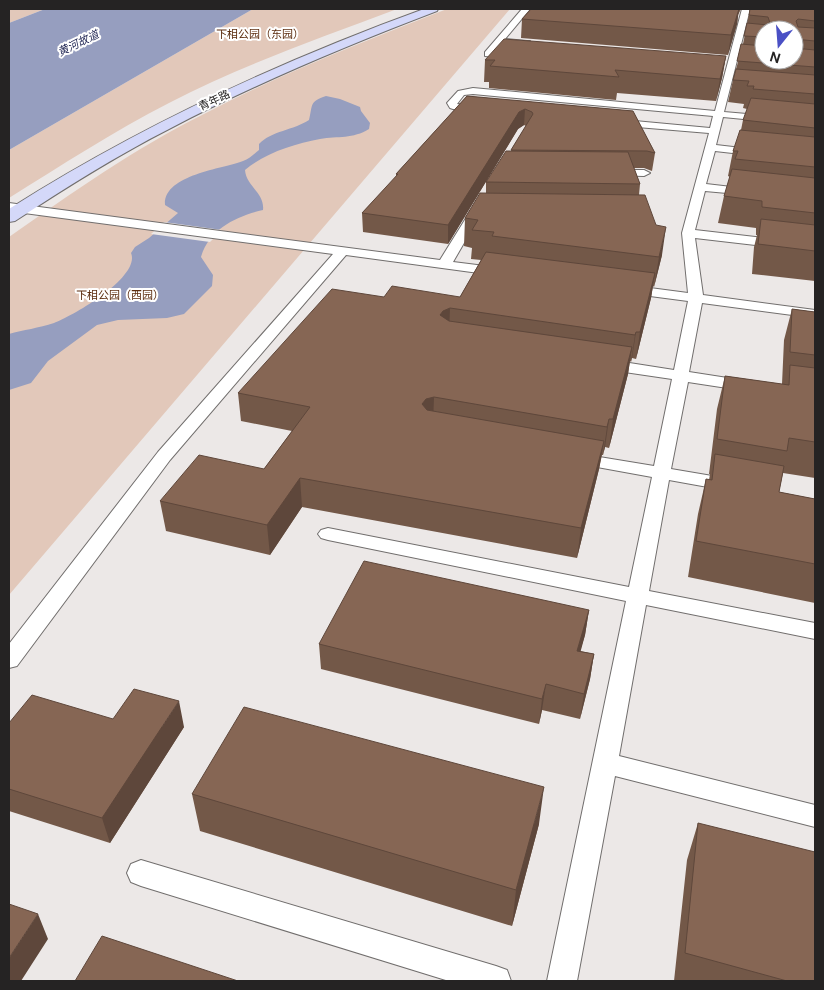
<svg xmlns="http://www.w3.org/2000/svg" width="824" height="990" viewBox="0 0 824 990" font-family="'DM Sans','Noto Sans SC',sans-serif">
<style>
.green{fill:#e2c8ba}
.water{fill:#969ebf}
.pier{fill:#ece8e7}
.lines{fill:none;stroke-linecap:round;stroke-linejoin:round}
.lane-casing{stroke:#716e6d;stroke-width:2}
.secondary-casing{stroke:#716e6d;stroke-width:2}
.lane{fill:#fff;fill-rule:evenodd}
.secondary{fill:#d4d8f9;fill-rule:evenodd}
.wall{fill:#735848;fill-rule:evenodd}
.shaded-wall{fill:#5e473b}
.building{fill:#866654;stroke:#5e473b}
.labels{text-anchor:middle;dominant-baseline:central;stroke-width:4;stroke-linejoin:round;paint-order:stroke}
.far-park-label{font-size:11px;fill:#5c2d0f;stroke:#fff}
.far-water-label{font-size:11px;font-style:italic;fill:#242956;stroke:#fff}
.far-street-label{font-size:11px;fill:#252323;stroke:#fff}
</style>
<rect width="100%" height="100%" fill="#ece8e7"/>
<!-- green -->
<path class="green" d="M9 9H45L9 23Z
M253 9H397C320 38 242 65 169 103 114 131 62 165 9 198V150Z
M447 9H510L9 595V237C72 193 135 148 204 114 282 73 365 41 447 9Z"/>
<!-- water -->
<path class="water" d="M45 9H253L9 150V23Z
M326 96 340 99 360 107 361 111 370 123 369 129C353 139 338 136 320 139 294 144 265 153 245 170 246 186 265 193 263 210 237 216 209 229 201 257L213 275 212 286 184 314 167 318 118 320 97 325 48 361 31 383 9 390V334C23 330 39 328 54 323 73 316 141 277 131 253L135 247 149 238 178 213 165 205C163 175 222 169 243 161 249 159 254 154 259 150V144C271 131 294 130 309 120 313 104 309 102 326 96Z"/>
<!-- pier -->
<path class="pier" d="M164 222 222 230 210 242 151 234Z"/>
<g class="lines">
<!-- lane casing -->
<g class="lane-casing">
<path id="lane" d="M522 9H530L505 39 527 41H530V45L501 44 494 52 517 54 518 56 514 59 485 56V52Z
M742 9H750L724 112 815 120V126L723 117 716 145 759 150 764 153 759 156 715 151 706 184 749 189 755 192 749 195 705 191 695 230 815 244V252L695 238 703 295 815 310V318L702 303 689 372 747 381 753 383 755 386 753 389 747 391 688 382 671 469 730 479 737 481 739 485 737 489 730 491 669 480 649 591 815 623V639L646 605 619 756 815 805V827L615 776 577 981H547L626 601 328 540 321 538 318 534 321 530 328 528 629 587 652 477 575 463 569 462 566 458 569 454 575 453 654 466 672 379 604 369 598 367 596 364 598 361 604 359 674 370 688 301 627 293 620 289 627 285 688 293 682 233 709 133 613 125 608 122 613 119 710 128 713 116 473 94 464 95 457 104 484 107V111L453 109 450 108 447 103 458 91 473 88 715 111Z
M610 170H644L650 173 644 176 606 175 604 173Z
M9 203 440 260 471 210 477 206 483 210 453 262 501 268 508 272 501 276 346 255 170 460 17 666 9 668V644L158 452 333 254 9 211Z
M141 860 496 966 507 970 511 981H449L141 886 131 882 127 873 131 864Z"/>
</g>
<!-- secondary casing -->
<g class="secondary-casing">
<path id="secondary" d="M424 9H438L437 11C345 46 255 84 169 129 116 156 65 188 15 221L9 222V209C140 126 278 62 424 9Z"/>
</g>
<!-- lane -->
<use href="#lane" class="lane"/>
<!-- secondary -->
<use href="#secondary" class="secondary"/>
</g>
<!-- wall -->
<path class="wall" d="M531 9H741L738 15 737 24 728 55 521 38 522 19Z
M750 9H815V281L752 274 754 247 757 235H756V228L718 223 724 196 730 177 728 176 733 151 741 130 743 120 747 109 743 108 744 104 728 102 733 80 743 44ZM764 30H794V60H764Z
M726 56 722 78 716 101 617 93 616 100 489 88V82H484L485 60Z
M467 96 633 111 655 153 652 171 644 168H634L640 184 639 195 662 255 654 287 653 286 651 298 636 359 632 358 631 362 630 361 628 374 609 448 605 447 603 455H602L599 469 577 558 302 507 270 555 166 531 160 501 264 469 292 431 241 421 238 393 384 297H460L481 260 471 259 472 248 464 246 465 218 486 193V182L511 151V150L526 126 524 125 518 129 448 244 363 232 362 213 396 177V174Z
M792 309 815 312V478L783 473 779 492 815 499V603L688 577 698 514 706 479 709 480 710 474H709L717 409 725 376 782 384 784 340Z
M589 610 585 635 580 651 594 654 590 679 580 719 542 710 539 724 321 669 319 644Z
M9 723 184 727 110 843 9 811Z
M192 794 539 824 512 926 200 831Z
M698 823 815 981H674L687 860Z"/>
<!-- shaded-wall -->
<path class="shaded-wall" d="M739 9 737 24 728 55 731 35Z
M726 56 722 78 716 101 720 79Z
M525 109 524 125 518 129 448 244V225L519 112Z
M666 227 662 255 654 287 659 257Z
M655 273 651 298 636 359 640 332Z
M450 308 449 334 440 315 443 311Z
M636 332 632 358 631 362 635 335Z
M632 347 628 374 609 448 613 419Z
M434 397 433 425 422 404 426 399Z
M609 419 605 447 603 455 607 427Z
M604 441 599 469 577 558 581 528Z
M300 478 302 507 270 555 267 525Z
M589 610 585 635 574 676 577 651Z
M594 654 590 679 580 719 584 694Z
M546 684 542 710 539 724 542 699Z
M179 701 184 727 110 843 102 818Z
M544 787 539 824 512 926 516 890Z
M38 914 48 939 21 981H9V958Z"/>
<!-- building -->
<path class="building" d="M531 9H739L731 35 522 19Z
M750 9H815V21L798 19 796 21 798 27 815 28V41L794 39V30H764V37L744 36 747 23 768 25 770 23 768 17 749 15Z
M504 39 726 56 720 79 615 70 619 77 490 66 495 60H485Z
M741 44 764 46V60H794V48L815 50V67L737 61Z
M736 69 815 75V94L753 89 754 86H747L749 81 733 80Z
M467 96 633 111 655 153 647 151 511 150 533 114 532 112 525 109 519 112 448 225 362 213 398 174H396Z
M751 98 815 104V128L743 120Z
M740 130 815 137V167L735 159 738 151H733Z
M506 151 628 152 640 184 486 182Z
M732 169 815 178V213L762 207V201L724 196Z
M480 193 645 195 656 225 666 227 659 257 492 236 494 232 472 230 478 220 465 218Z
M761 219 815 225V251L758 244Z
M486 252 655 273 640 332H636L635 335 450 308 443 311 440 315 449 321 632 347 613 419H609L607 427 434 397 426 399 422 404 427 410 604 441 581 528 300 478 267 525 160 501 199 455 264 469 310 407 238 393 332 289 384 297 392 286 460 297Z
M792 309 815 312V355L790 352Z
M790 365 815 368V442L789 438 787 451 717 439 725 376 789 385Z
M715 454 784 466 779 492 815 499V564L696 541 706 479 712 480Z
M364 561 589 610 577 651 594 654 584 694 546 684 542 699 319 644Z
M134 689 179 701 102 818 9 789V723L32 695 113 719Z
M244 707 544 787 516 890 192 794Z
M698 823 815 852V981H787L685 953Z
M9 904 38 914 9 958Z
M102 936 238 981H75Z"/>
<g class="labels">
<!-- far-park labels -->
<g class="far-park-label">
<text x="260" y="34">下相公园（东园）</text>
<text x="120" y="295">下相公园（西园）</text>
</g>
<!-- far-water labels -->
<g class="far-water-label">
<text transform="translate(78 43) rotate(-26)">黄河故道</text>
</g>
<!-- far-street labels -->
<g class="far-street-label">
<text transform="translate(214 100) rotate(-25)">青年路</text>
</g>
</g>
<!-- border -->
<rect width="824" height="990" fill="none" stroke="#252323" stroke-width="20"/>
<!-- north arrow -->
<g transform="translate(779 45) rotate(197)"><circle r="24" fill="#ffffff" stroke="#a8a7a7"/>
<path d="M0-4L9 19L0 12L-9 19Z" fill="#4a50c5"/>
<text y="-8" font-size="14" font-weight="bold" text-anchor="middle" fill="#252323">N</text>
</g>
</svg>
